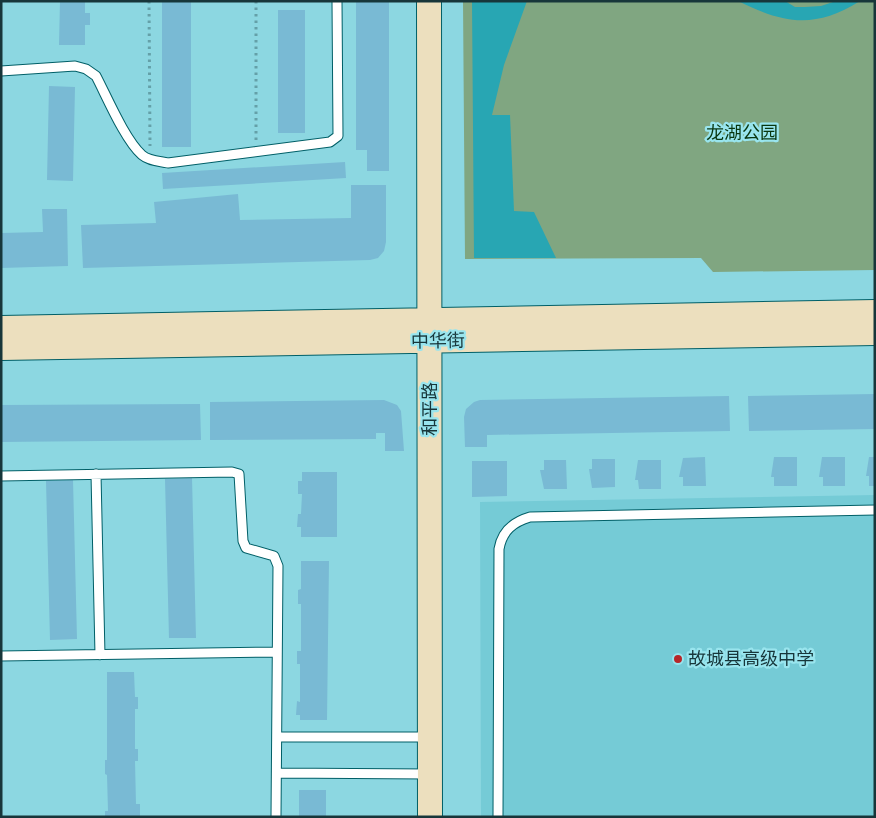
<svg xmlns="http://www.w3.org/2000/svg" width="876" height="818" viewBox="0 0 876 818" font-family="Arial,'Noto Sans SC',sans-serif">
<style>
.built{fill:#75cbd6}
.green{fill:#80a681}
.water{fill:#28a6b3}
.building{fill:#79bad4}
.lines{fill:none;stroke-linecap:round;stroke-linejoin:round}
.lane-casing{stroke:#005f67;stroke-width:11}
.secondary-casing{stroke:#005f67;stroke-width:26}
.path{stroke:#64a0a8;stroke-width:3;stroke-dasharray:2.5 4;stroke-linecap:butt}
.lane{stroke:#fff;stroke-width:9}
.secondary{stroke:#ecdfbe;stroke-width:24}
.poi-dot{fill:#b62629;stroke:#99e5ee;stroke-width:2}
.labels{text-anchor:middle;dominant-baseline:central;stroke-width:4.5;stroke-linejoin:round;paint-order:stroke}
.park-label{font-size:18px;fill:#08360f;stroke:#99e5ee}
.street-label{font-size:18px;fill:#17363a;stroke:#99e5ee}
.poi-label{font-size:18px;fill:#17363a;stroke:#99e5ee;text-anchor:start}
</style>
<rect width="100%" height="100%" fill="#8cd7e1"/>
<!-- built -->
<path class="built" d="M875 495V817H481L480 502Z"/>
<!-- green -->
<path class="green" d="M463 1H875V270L713 272 701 258 465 259Z"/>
<!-- water -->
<path class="water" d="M472 1H527L504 65 492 115H510L514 211 534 212 556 258H474Z
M738 1H785L795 7H805L821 6 836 1H860C814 30 783 23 738 1Z"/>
<!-- building -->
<path class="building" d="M60 1H85V13H90V25H85V45H59Z
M162 1H191V147H162Z
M356 1H389V171H367V150H356Z
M278 10H305V133H278Z
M49 86 75 87 73 181 47 180Z
M345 162 346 178 163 189 162 173Z
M351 185H386V242L384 251 378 258 370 260 83 268 81 225 156 223 154 202 238 194 240 220 351 218Z
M42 209H67L68 266 1 268V233L43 232Z
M875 394V429L749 431 748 396Z
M729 396 730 431 487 435V447H465L464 417 466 409 474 402 480 400Z
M384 400 397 405 401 411 404 451H385V433H376V439L210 440V402Z
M200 404 201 440 1 442V405Z
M705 457 706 486H683V477H679L683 458Z
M774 457H797V486H774V477H771Z
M822 457H845V486H823V477H819Z
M869 457H875V486H869V476H866Z
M592 459H615V487L592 488 589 469H592Z
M544 460H566L567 489H544L540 470H544Z
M638 460H661V489H639L638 480H635Z
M472 461H507V496L472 497Z
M302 472H337V537H301V527H297L298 514H301L302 494H298V481H302Z
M192 478 196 638H169L165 479Z
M73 480 77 639 50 640 46 481Z
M301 561H329L327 720H300V715H296L297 701 300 702V664H297V651H301V604H298V590L301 589Z
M107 672H134L135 697H138V709H135V749H138V761H135L136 804H140V816L105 817V811H108L107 775 105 774V760H107Z
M299 790H326V817H299Z"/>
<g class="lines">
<!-- lane casing -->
<g class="lane-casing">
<path id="lane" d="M1 71 75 66 86 69 96 76C107 97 125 140 142 155 149 161 159 161 168 163L330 142 338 136 337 1
M96 474 100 655
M1 476 232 472 239 474 243 541 246 548 274 556 278 566 276 817
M1 656 277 652
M277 737H429
M277 773 429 774
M498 817 499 549C502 531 513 522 530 517L875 510"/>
</g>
<!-- secondary casing -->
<g class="secondary-casing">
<path id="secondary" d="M429 1 430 817
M1 328 875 312
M1 348 875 333"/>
</g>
<!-- path -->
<path class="path" d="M149 1 150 146
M256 1V141"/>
<!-- lane -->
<use href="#lane" class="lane"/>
<!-- secondary -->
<use href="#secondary" class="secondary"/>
</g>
<!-- markers -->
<circle class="poi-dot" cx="678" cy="659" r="5"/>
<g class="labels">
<!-- park labels -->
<g class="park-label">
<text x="742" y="133">龙湖公园</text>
</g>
<!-- street labels -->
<g class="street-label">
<text transform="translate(438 341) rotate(-1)">中华街</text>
<text transform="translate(430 409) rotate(-90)">和平路</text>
</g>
<!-- poi labels -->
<g class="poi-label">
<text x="688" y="659">故城县高级中学</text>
</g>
</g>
<!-- border -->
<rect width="876" height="818" fill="none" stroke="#17363a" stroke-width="5"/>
</svg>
